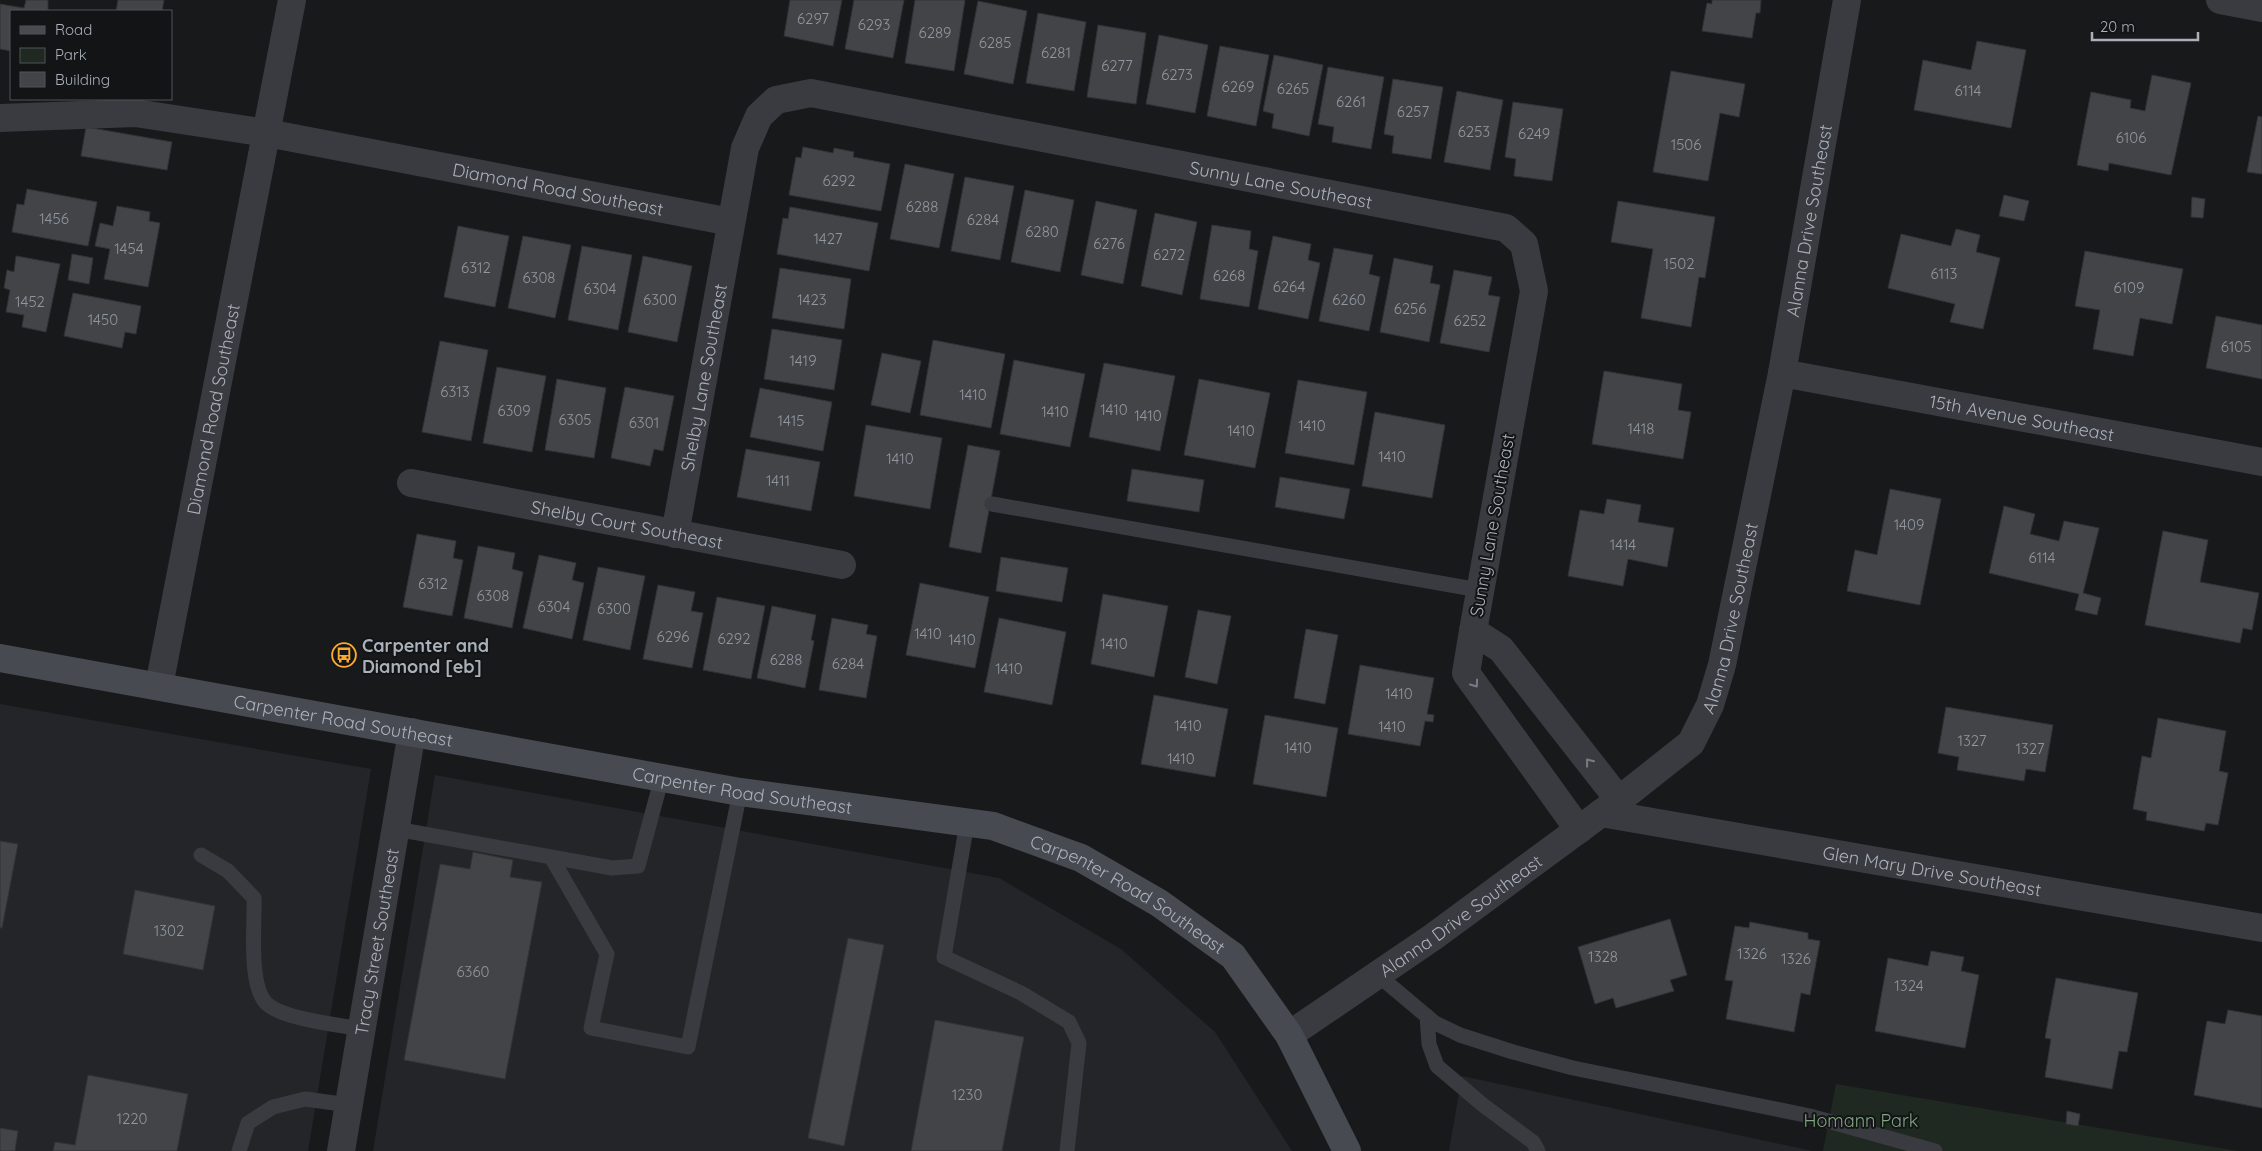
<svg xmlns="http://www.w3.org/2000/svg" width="2262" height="1151" viewBox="0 0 2262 1151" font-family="Quicksand,sans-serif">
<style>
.built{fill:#242528}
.green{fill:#202921}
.building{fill:#424448;stroke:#323337}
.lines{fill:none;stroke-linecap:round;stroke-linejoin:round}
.lane{stroke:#393b40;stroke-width:15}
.street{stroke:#393b40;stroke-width:28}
.secondary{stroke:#474a50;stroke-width:28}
.oneway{stroke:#777c84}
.labels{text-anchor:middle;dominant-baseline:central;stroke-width:4;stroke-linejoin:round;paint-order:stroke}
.number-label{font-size:15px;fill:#90969e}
.street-label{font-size:18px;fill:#aab1bb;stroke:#131416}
.poi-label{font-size:18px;font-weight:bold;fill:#aab1bb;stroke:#131416;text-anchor:start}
.park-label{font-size:18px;fill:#80a780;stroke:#131416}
</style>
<rect width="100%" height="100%" fill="#18191b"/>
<!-- built -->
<path class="built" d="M0 704 371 769 308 1151H0Z
M435 775 999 878 1121 949 1215 1032 1292 1151H373Z
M1462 1076 1813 1151H1449Z"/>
<!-- green -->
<path class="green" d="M1836 1084 2238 1151H1823Z"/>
<!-- building -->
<path class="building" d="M26 0H48V11H11V51L0 49V4L24 8Z
M118 0H164L162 11H116Z
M790 0H842L833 46 784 36Z
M854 0H904L893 58 845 49Z
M915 0H965L954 71 905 63Z
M1712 0H1761L1760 13H1756L1752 38 1702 31 1707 3 1712 4Z
M978 1 1027 11 1013 84 964 74Z
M1038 13 1086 22 1074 91 1026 83Z
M1098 25 1146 33 1136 104 1087 97Z
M1159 35 1208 45 1195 113 1146 104Z
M1977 41 2026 50 2011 128 1914 110 1923 60 1971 70Z
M1220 46 1269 55 1256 126 1207 116Z
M1274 55 1323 65 1309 136 1272 128 1274 114 1263 111Z
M1328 67 1384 77 1371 149 1332 142 1334 127 1318 124Z
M1671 71 1745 84 1739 117 1720 113 1708 181 1653 172Z
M2152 75 2191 83 2171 175 2109 163 2108 171 2077 165 2091 92 2131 100 2130 108 2145 111Z
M1393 79 1443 87 1431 159 1392 153 1394 136 1384 134Z
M1457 91 1503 100 1490 170 1444 162Z
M1513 102 1563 109 1552 181 1514 176 1516 159 1505 157Z
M2258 116 2262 117V174L2247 172Z
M86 127 172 142 167 170 81 156Z
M803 147 833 153 834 148 854 152 853 157 890 164 881 211 789 195 796 157 801 158Z
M905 164 954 174 939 248 890 239Z
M965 177 1014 186 1000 260 951 251Z
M27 189 97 202 88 246 12 232 17 204 24 205Z
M1025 190 1074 200 1060 272 1011 262Z
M2004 195 2029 201 2024 221 1999 216Z
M2192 197 2205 199 2203 218 2191 217Z
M1096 201 1137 210 1123 284 1081 275Z
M1618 201 1715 217 1705 278 1699 277 1691 327 1641 318 1653 249 1611 242Z
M117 206 150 212 149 221 160 223 148 287 104 279 110 249 95 246 100 223 113 226Z
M790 207 878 223 869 271 777 254 783 218 788 219Z
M1155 213 1197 222 1182 295 1141 286Z
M1212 225 1251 231 1249 249 1258 251 1249 307 1200 299Z
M458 226 509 236 495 307 444 297Z
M1956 229 1980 235 1976 252 2000 258 1983 329 1950 322 1955 304 1888 288 1901 234 1951 246Z
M523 236 571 245 555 318 508 308Z
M1273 236 1311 244 1308 260 1320 263 1308 319 1258 309Z
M582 246 632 255 618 330 568 320Z
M1334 248 1373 255 1369 274 1380 277 1369 331 1319 321Z
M2085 251 2183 269 2172 324 2140 318 2133 356 2093 349 2100 310 2075 306Z
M72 254 93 258 89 284 68 280Z
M16 256 60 264 46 332 22 327 24 315 6 312 10 290 4 288 7 270 14 272Z
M643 256 692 266 677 342 628 332Z
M1394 258 1433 266 1430 283 1440 285 1429 342 1380 332Z
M780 268 851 279 844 329 772 318Z
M1454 270 1492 277 1488 295 1500 297 1489 352 1440 343Z
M73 293 141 306 136 334 125 332 122 348 64 336Z
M2216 316 2262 325V379L2206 368Z
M772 329 842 340 834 390 764 379Z
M933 340 1005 354 991 428 920 415Z
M440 341 488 350 471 441 422 432Z
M882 353 921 361 910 413 871 405Z
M1014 360 1085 374 1070 447 1000 434Z
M1104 363 1175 376 1160 451 1089 437Z
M497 367 546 376 532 452 483 443Z
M1604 371 1682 384 1678 410 1691 412 1683 459 1592 444Z
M557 379 606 388 594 458 545 450Z
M1199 379 1270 393 1255 468 1184 455Z
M1298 380 1367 392 1354 465 1285 453Z
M625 387 674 396 663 451 654 449 650 466 611 458Z
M760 388 832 402 823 451 750 437Z
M1375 412 1445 425 1432 498 1362 486Z
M866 425 942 438 930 509 854 496Z
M968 445 1000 451 981 553 949 547Z
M746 449 820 462 811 511 737 497Z
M1132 469 1204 480 1199 512 1127 501Z
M1280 477 1350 489 1344 519 1275 507Z
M1890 489 1941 499 1920 605 1847 591 1855 550 1877 555Z
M1607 499 1641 505 1638 522 1674 528 1667 567 1628 559 1623 586 1568 576 1580 510 1604 514Z
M2004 506 2035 514 2030 534 2059 541 2064 521 2099 528 2083 593 2101 598 2097 615 2075 610 2079 594 1989 573Z
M2163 531 2208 540 2200 582 2259 593 2252 630 2243 628 2240 643 2145 625Z
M417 534 456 541 453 558 463 560 452 616 403 607Z
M478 546 515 553 512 569 523 572 512 628 464 618Z
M539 555 576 563 572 580 584 583 572 639 523 628Z
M1001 557 1068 568 1062 602 996 591Z
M598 567 645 576 630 650 583 640Z
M920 583 989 597 975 668 906 655Z
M658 585 695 592 691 611 703 613 692 668 643 659Z
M1103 594 1168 606 1154 677 1091 664Z
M717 597 765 606 751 679 703 670Z
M772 606 816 615 811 640 814 641 805 688 757 678Z
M1198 610 1231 616 1217 684 1185 677Z
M832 618 868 625 866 634 877 636 866 698 819 690Z
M999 618 1066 632 1052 705 984 692Z
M1306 629 1338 635 1325 704 1294 698Z
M1360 665 1434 678 1427 714 1434 715 1433 722 1425 721 1420 746 1348 734Z
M1154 695 1228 709 1215 777 1141 764Z
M1946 707 2053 725 2045 772 2026 769 2024 781 1957 770 1959 757 1938 753Z
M1265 715 1338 728 1326 797 1253 784Z
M2158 718 2226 731 2219 771 2228 773 2218 825 2206 823 2204 831 2146 820 2147 812 2133 809 2142 756 2151 758Z
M0 841 18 844 2 928H0Z
M473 852 513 860 510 877 542 882 505 1079 404 1060 440 864 470 869Z
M135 890 215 906 203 970 123 954Z
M1670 919 1687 975 1670 980 1674 991 1616 1008 1613 998 1595 1004 1578 947Z
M1750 922 1808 933V939L1820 941 1810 995 1801 993 1794 1032 1726 1019 1733 981 1725 980 1735 926 1749 928Z
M848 938 884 945 844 1146 808 1138Z
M1931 951 1964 957 1961 971 1979 975 1965 1048 1875 1031 1888 958 1928 966Z
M2056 978 2138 993 2127 1052 2119 1051 2112 1089 2045 1077 2051 1039 2045 1038Z
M2228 1010 2262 1016V1108L2194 1095 2207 1021 2225 1024Z
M935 1020 1024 1037 1002 1151H911Z
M88 1075 188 1094 177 1151H53L55 1142 75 1145Z
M2067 1111 2080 1114 2078 1126 2066 1124Z
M0 1128 18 1131 15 1151H0Z"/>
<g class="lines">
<!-- lane -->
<path class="lane" d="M992 504 1479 590
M967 823 944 957 1021 993 1069 1022 1079 1043 1067 1151
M396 829 612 868 638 866 662 777
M201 855 228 871 254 898C255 923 248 984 266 1003 282 1019 339 1025 361 1029
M551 857 607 954 591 1028 688 1047 740 792
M1379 976 1435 1023 1460 1035 1513 1052 1573 1068 1810 1116 1935 1151
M1427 1016 1429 1044 1437 1066 1483 1105 1533 1142 1538 1151
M239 1151 248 1123 273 1107 305 1099 349 1105"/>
<!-- street -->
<g class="street">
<path d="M2220 0 2262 8"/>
<path id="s1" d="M0 118 135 113 267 133 731 222"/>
<path id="s2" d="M1782 373 2262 462"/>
<path id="s3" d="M411 483 842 565"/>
<path id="s4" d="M675 534 745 148 759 116 776 100 811 93 1506 228 1524 244 1534 291 1473 631"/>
<path id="s5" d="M159 686 292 0"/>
<path id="s6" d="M1601 813 2262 928"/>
<path d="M1579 830 1466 673 1473 631 1501 649 1619 800"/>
<path id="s7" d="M1289 1035 1433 937 1619 800 1691 743 1710 705 1722 665 1782 373 1847 0"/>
<path id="s8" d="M341 1151 412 732"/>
</g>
<!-- secondary -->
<path class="secondary" id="s9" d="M0 658 740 792 993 826 1081 858 1159 903 1233 956 1289 1035 1347 1151"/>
</g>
<!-- one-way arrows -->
<defs><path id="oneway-chevron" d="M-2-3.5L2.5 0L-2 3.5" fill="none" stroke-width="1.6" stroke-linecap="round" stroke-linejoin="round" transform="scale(1.25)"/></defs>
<g class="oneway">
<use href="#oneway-chevron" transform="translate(1475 684) rotate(54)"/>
<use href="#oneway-chevron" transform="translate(1589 762) rotate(-128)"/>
</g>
<!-- icons -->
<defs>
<g id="bus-ring" transform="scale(1.25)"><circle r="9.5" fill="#131416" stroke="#fcaa2f" stroke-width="1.5"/><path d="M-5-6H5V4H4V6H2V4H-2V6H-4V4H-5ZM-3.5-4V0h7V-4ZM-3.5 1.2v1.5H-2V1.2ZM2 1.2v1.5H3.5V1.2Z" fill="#fcaa2f"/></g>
</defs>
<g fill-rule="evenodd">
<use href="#bus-ring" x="344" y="655"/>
</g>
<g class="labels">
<!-- number labels -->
<g class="number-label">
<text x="813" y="18">6297</text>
<text x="874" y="24">6293</text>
<text x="935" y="32">6289</text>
<text x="995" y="42">6285</text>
<text x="1056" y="52">6281</text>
<text x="1117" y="65">6277</text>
<text x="1177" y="74">6273</text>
<text x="1238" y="86">6269</text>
<text x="1293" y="88">6265</text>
<text x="1968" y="90">6114</text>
<text x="1351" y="101">6261</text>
<text x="1413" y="111">6257</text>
<text x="1474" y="131">6253</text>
<text x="1534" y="133">6249</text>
<text x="2131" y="137">6106</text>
<text x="1686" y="144">1506</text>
<text x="839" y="180">6292</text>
<text x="922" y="206">6288</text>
<text x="54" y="218">1456</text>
<text x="983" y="219">6284</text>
<text x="1042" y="231">6280</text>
<text x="828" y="238">1427</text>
<text x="1109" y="243">6276</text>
<text x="129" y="248">1454</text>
<text x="1169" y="254">6272</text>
<text x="1679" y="263">1502</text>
<text x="476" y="267">6312</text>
<text x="1944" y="273">6113</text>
<text x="1229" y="275">6268</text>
<text x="539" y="277">6308</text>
<text x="1289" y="286">6264</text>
<text x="2129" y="287">6109</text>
<text x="600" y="288">6304</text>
<text x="660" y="299">6300</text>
<text x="812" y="299">1423</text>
<text x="1349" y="299">6260</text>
<text x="30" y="301">1452</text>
<text x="1410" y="308">6256</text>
<text x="103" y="319">1450</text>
<text x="1470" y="320">6252</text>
<text x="2236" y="346">6105</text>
<text x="803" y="360">1419</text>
<text x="455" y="391">6313</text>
<text x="973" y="394">1410</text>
<text x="1114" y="409">1410</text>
<text x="514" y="410">6309</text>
<text x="1055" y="411">1410</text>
<text x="1148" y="415">1410</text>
<text x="575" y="419">6305</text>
<text x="791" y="420">1415</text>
<text x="644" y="422">6301</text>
<text x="1312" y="425">1410</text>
<text x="1641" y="428">1418</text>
<text x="1241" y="430">1410</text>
<text x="1392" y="456">1410</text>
<text x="900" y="458">1410</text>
<text x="778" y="480">1411</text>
<text x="1909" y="524">1409</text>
<text x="1623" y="544">1414</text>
<text x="2042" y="557">6114</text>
<text x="433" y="583">6312</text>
<text x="493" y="595">6308</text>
<text x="554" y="606">6304</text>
<text x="614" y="608">6300</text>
<text x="928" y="633">1410</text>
<text x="673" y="636">6296</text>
<text x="734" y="638">6292</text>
<text x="962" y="639">1410</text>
<text x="1114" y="643">1410</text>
<text x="786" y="659">6288</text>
<text x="848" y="663">6284</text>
<text x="1009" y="668">1410</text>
<text x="1399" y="693">1410</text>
<text x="1188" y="725">1410</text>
<text x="1392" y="726">1410</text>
<text x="1972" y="740">1327</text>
<text x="1298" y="747">1410</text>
<text x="2030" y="748">1327</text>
<text x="1181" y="758">1410</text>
<text x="169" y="930">1302</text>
<text x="1752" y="953">1326</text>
<text x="1603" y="956">1328</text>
<text x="1796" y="958">1326</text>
<text x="473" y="971">6360</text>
<text x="1909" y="985">1324</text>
<text x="967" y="1094">1230</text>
<text x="132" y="1118">1220</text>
</g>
<!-- street labels -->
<g class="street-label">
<text stroke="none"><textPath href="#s4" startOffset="965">Sunny Lane Southeast</textPath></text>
<text stroke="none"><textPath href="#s1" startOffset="565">Diamond Road Southeast</textPath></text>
<text stroke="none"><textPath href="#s7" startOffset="1034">Alanna Drive Southeast</textPath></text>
<text stroke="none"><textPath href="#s4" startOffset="159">Shelby Lane Southeast</textPath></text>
<text stroke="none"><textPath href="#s5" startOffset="282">Diamond Road Southeast</textPath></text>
<text stroke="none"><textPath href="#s2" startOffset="244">15th Avenue Southeast</textPath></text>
<text stroke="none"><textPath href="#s3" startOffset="220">Shelby Court Southeast</textPath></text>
<text transform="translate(1492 525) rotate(-80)">Sunny Lane Southeast</text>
<text stroke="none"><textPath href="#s7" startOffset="629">Alanna Drive Southeast</textPath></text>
<text stroke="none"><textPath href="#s9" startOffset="349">Carpenter Road Southeast</textPath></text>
<text stroke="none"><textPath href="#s9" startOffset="754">Carpenter Road Southeast</textPath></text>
<text stroke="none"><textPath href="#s6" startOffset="336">Glen Mary Drive Southeast</textPath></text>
<text stroke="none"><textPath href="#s9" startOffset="1159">Carpenter Road Southeast</textPath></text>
<text stroke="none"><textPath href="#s7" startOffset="209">Alanna Drive Southeast</textPath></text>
<text stroke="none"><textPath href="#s8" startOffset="212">Tracy Street Southeast</textPath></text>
</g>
<!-- poi labels -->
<g class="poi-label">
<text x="362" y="645">Carpenter and<tspan x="362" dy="21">Diamond [eb]</tspan></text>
</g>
<!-- park labels -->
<g class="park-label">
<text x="1861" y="1120">Homann Park</text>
</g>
</g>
<!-- legend -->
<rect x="10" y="10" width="162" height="90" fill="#131416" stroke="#4f5358"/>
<rect x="20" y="26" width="25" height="8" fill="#474a50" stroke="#4f5358"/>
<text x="55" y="35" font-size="15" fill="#aab1bb">Road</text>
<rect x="20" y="48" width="25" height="15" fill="#202921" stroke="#4f5358"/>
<text x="55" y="60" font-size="15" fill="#aab1bb">Park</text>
<rect x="20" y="72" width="25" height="15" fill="#424448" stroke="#4f5358"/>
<text x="55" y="85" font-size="15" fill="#aab1bb">Building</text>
<!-- scale -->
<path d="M2092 32v8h106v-8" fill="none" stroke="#aab1bb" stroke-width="2.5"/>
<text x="2100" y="32" font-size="15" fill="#aab1bb" stroke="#131416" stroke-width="4" paint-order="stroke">20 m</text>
</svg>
